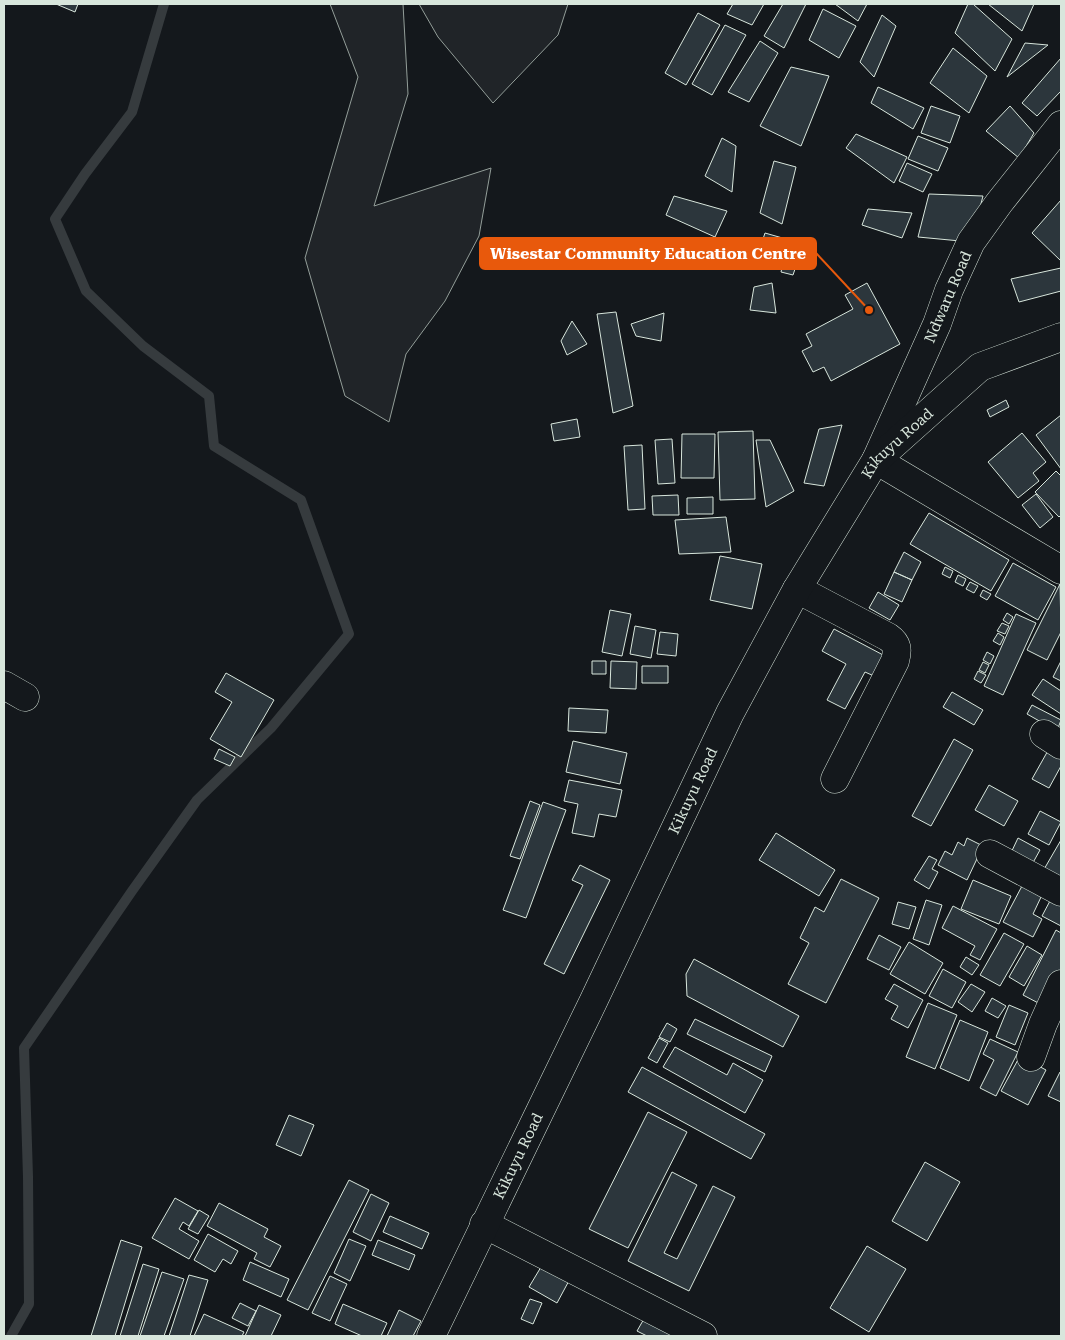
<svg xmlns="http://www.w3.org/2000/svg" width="1065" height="1340" viewBox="0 0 1065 1340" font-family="'Roboto Serif',serif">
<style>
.green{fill:#202428;stroke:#939e99}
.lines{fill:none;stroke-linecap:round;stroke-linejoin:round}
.stream{stroke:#363b3e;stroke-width:10}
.building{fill:#2c363c;stroke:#d8e6dc}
.minor-casing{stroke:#d8e6dc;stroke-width:29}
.major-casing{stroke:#d8e6dc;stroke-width:29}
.minor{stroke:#14181c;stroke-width:28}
.major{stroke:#14181c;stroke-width:28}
.labels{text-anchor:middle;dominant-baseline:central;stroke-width:4;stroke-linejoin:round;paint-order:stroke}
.street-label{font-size:15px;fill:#d8e6dc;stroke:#14181c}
.leader{fill:none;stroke:#e8590c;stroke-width:2}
.callout-dot{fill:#e8590c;stroke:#14181c;stroke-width:2}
.callout{fill:#e8590c;stroke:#e8590c;stroke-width:2}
.callout-label{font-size:16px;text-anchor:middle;font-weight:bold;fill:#fff}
</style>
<rect width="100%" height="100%" fill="#14181c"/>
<!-- green -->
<path class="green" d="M330 4H403L408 94 374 206 491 168 479 236 445 301 406 354 389 422 345 396 305 258 358 77Z
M419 4H568L558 35 493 103 438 37Z"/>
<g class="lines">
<!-- stream -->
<path class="stream" d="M11 1336 29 1304 28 1177 24 1048 132 891 197 800 271 728 349 634 301 500 214 446 209 396 143 346 86 291 55 219 85 174 132 112 164 4"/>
</g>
<!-- building -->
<path class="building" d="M56 4H78L75 12Z
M733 4H764L752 25 727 14Z
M783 4H806L784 48 764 36Z
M835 4H867L858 21Z
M968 4H973L1012 39 995 71 955 33Z
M988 4H1034L1022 31Z
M823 9 856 26 839 58 809 40Z
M698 13 720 25 686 85 665 73Z
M882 15 896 26 874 77 860 62Z
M725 25 746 35 712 95 692 84Z
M760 41 778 53 749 102 728 92Z
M1025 43 1048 45 1007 77Z
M953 48 987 76 969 113 930 83Z
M1061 58V91L1037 116 1022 103Z
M791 67 829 76 801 146 760 126Z
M878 87 924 108 913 129 871 103Z
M931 106 960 116 950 143 921 133Z
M1010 106 1034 133 1019 158 986 131Z
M856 134 907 157 894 183 846 148Z
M918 136 948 148 938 171 908 159Z
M722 138 736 146 732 192 705 176Z
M774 161 796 167 782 224 760 213Z
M907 163 932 174 923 192 899 181Z
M929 194 983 196 971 242 918 237Z
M674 196 727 211 715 237 666 215Z
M1061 200V261L1032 233Z
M868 209 912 213 902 238 862 225Z
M765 233 793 241 789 257 760 248Z
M783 263 796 266 793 275 781 272Z
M1061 268V291L1019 302 1011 279Z
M772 283 776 313 750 310 754 287Z
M867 283 900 344 831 381 824 367 813 372 802 351 812 346 806 334 853 309 845 295Z
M616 312 633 406 613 413 597 314Z
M664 313 661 341 636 336 631 324Z
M572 321 587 344 567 355 561 341Z
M1006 400 1009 407 990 417 987 410Z
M1061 415V469L1036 435Z
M577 419 580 437 554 441 551 424Z
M842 425 824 486 804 483 819 429Z
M753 431 755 499 720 500 718 432Z
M1022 433 1046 462 1033 473 1039 481 1018 498 988 462Z
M682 434H715L714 478H681Z
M672 439 675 483 658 484 655 440Z
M756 440H770L794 491 766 507Z
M642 445 645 509 628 510 624 446Z
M1056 471 1061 476V515L1059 517 1035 492Z
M1036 494 1053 517 1040 528 1022 505Z
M678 495 679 515H653L652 496Z
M713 497V514H687V498Z
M929 513 1009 560 991 591 910 544Z
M726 517 731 552 679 554 675 520Z
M904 552 921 562 912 580 894 572Z
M720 556 762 564 752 609 710 600Z
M1013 563 1056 587 1038 620 995 596Z
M945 567 953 571 950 578 942 574Z
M894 572 912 580 902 602 884 594Z
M958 575 966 579 963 586 955 582Z
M970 582 978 586 974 593 966 589Z
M1060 584 1061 632 1047 660 1027 650Z
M983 590 991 594 987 600 980 596Z
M878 592 899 605 890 620 869 608Z
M610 610 631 614 622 656 602 652Z
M1007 613 1013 617 1009 624 1003 620Z
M1016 614 1036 623 1003 695 984 686Z
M1002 623 1009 626 1005 634 997 631Z
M635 626 656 630 651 658 630 654Z
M834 629 885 656 874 676 865 672 845 709 827 700 846 664 822 651Z
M660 632 678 634 676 656 657 654Z
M998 633 1004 637 1000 645 993 641Z
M987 652 994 656 990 664 983 660Z
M592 661H606V674H592Z
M611 661 637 662 636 689 610 688Z
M1061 661V681L1053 677Z
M983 662 989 665 985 673 979 670Z
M642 666H668V683H642Z
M978 671 986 675 981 683 974 679Z
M226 673 274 700 241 757 210 739 232 702 215 692Z
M1043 679 1061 691V714L1032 695Z
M952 692 983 710 974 725 943 707Z
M1032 705 1061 720 1057 731 1027 714Z
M569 708 608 710 606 733 568 731Z
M954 739 973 750 931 826 912 816Z
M573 741 627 753 620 784 566 772Z
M1050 747 1061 753V766L1049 788 1032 779Z
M219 749 235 757 230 766 214 759Z
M569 780 622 790 616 817 599 814 594 837 572 833 578 804 564 801Z
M989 785 1018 801 1004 826 975 810Z
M530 801 540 805 520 859 510 856Z
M543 802 566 810 526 918 503 910Z
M1040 811 1061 822 1049 845 1028 834Z
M776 833 835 870 819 896 759 860Z
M967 838 983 846 967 880 938 865 945 851 952 855 958 842 964 846Z
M1018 838 1040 850 1030 868 1009 857Z
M1061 840V881L1043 871Z
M929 856 937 860 932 869 938 872 929 889 914 880Z
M580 865 610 880 564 974 544 964 583 885 572 880Z
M841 879 879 898 826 1003 788 984 809 943 800 938 815 907 824 912Z
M973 880 1011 896 999 924 961 909Z
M1022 886 1042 895 1033 914 1042 919 1033 937 1003 922Z
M1051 899 1061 904V926L1042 916Z
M926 900 942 905 929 945 913 939Z
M898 902 916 907 909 929 892 924Z
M953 906 997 929 980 960 970 955 975 946 942 928Z
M1056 930 1061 933V972L1044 1006 1023 995Z
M1004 933 1024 944 1000 986 980 975Z
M879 935 901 947 889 970 867 959Z
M909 942 943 963 925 994 890 974Z
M1027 946 1042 955 1024 986 1009 977Z
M966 957 979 965 972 975 960 967Z
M694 959 799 1016 783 1047 687 996 686 974Z
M943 969 966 982 952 1008 929 996Z
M894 984 923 1000 908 1028 891 1019 898 1006 885 999Z
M971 984 985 992 972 1012 958 1002Z
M992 998 1006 1006 998 1018 985 1011Z
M928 1003 957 1015 935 1069 906 1057Z
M1009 1005 1028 1013 1015 1045 996 1037Z
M695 1019 772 1056 765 1072 687 1034Z
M960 1020 988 1032 969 1081 940 1068Z
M667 1023 677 1029 670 1042 659 1037Z
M659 1038 668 1043 657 1063 648 1058Z
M990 1039 1018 1052 996 1096 980 1088 994 1060 983 1054Z
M675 1047 727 1075 733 1063 763 1080 745 1113 663 1067Z
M1020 1056 1046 1070 1028 1105 1001 1091Z
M642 1067 765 1134 751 1159 628 1092Z
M1060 1072 1061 1073V1102L1048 1096Z
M648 1112 687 1132 628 1248 589 1229Z
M289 1115 314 1125 301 1156 276 1145Z
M925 1162 960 1182 927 1241 892 1221Z
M672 1172 697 1185 664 1253 677 1259 713 1186 735 1197 689 1291 628 1261Z
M349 1180 369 1190 308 1310 287 1300Z
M371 1194 389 1203 371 1241 353 1232Z
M175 1198 198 1211 189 1226 183 1222 179 1229 199 1241 189 1259 152 1238Z
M219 1203 268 1229 264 1237 281 1246 270 1267 254 1259 257 1253 207 1226Z
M199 1210 209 1216 198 1234 188 1229Z
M390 1216 429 1233 422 1249 383 1232Z
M208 1234 238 1251 231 1264 223 1259 215 1272 194 1260Z
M349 1239 366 1246 350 1281 334 1273Z
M121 1240 142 1247 115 1336H91Z
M378 1240 415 1255 409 1270 372 1255Z
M867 1246 906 1269 869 1332 830 1308Z
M250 1262 289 1279 281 1297 243 1280Z
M544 1262 571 1277 557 1303 529 1287Z
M143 1264 159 1269 138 1336H120Z
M162 1272 184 1279 164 1336H140Z
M189 1275 208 1280 190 1336H169Z
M330 1276 347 1284 330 1321 312 1313Z
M530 1299 542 1303 533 1324 521 1319Z
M240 1303 256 1311 248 1326 232 1318Z
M343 1304 387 1323 381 1336H362L335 1324Z
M259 1305 281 1315 271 1336H245Z
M399 1310 421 1321 413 1336H387Z
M649 1310 678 1326 673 1336H647L637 1331Z
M204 1314 244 1332 242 1336H194Z"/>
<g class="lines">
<!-- minor casing -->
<g class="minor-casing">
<path id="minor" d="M1061 125 999 203 971 242 949 290 937 324 876 460 1061 570
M797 589 888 637C898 644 898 650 895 661L835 779
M4 685 25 697
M1044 734 1061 745
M990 854 1061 892
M1031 1057 1043 1024 1061 984
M484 1224 703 1336"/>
</g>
<!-- major casing -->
<g class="major-casing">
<g id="major">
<path id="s1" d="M431 1336 593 1002 730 713 797 589 876 460 980 367 1061 337"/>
</g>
</g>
<!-- minor -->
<use href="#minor" class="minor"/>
<!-- major -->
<use href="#major" class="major"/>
</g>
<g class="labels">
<!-- street labels -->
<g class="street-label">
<text transform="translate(948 297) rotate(-67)">Ndwaru Road</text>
<text stroke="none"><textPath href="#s1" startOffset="1010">Kikuyu Road</textPath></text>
<text stroke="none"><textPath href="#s1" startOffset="605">Kikuyu Road</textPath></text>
<text stroke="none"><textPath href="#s1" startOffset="200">Kikuyu Road</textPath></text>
</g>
</g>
<!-- callouts -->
<path class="leader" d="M869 310L816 253"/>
<circle class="callout-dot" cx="869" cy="310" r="5"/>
<rect class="callout" x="480" y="238" width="336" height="31" rx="5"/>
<g class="callout-label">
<text x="648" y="259">Wisestar Community Education Centre</text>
</g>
<!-- border -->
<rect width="1065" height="1340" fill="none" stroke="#d8e6dc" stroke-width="10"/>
</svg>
